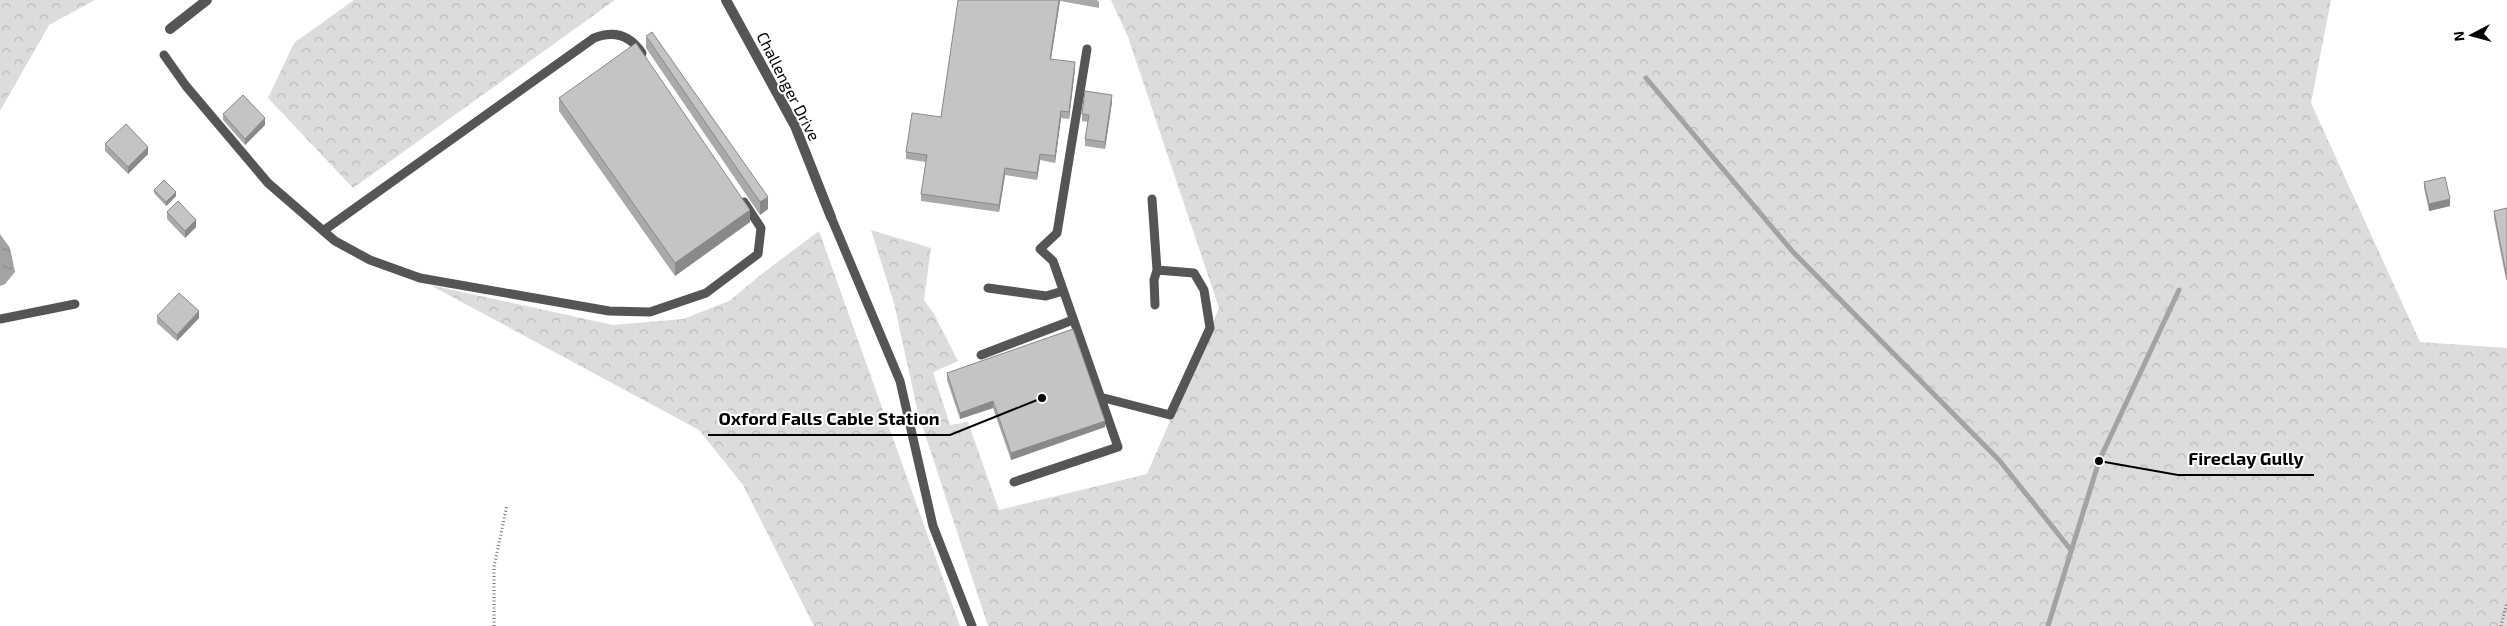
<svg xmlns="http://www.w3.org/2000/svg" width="2507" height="626" viewBox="0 0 2507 626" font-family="'Exo 2',sans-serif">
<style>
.forest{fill:url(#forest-crowns)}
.water{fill:url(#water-ripples)}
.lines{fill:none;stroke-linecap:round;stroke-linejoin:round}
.stream{stroke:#a3a3a3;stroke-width:5}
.path{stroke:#777;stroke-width:3;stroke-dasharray:1 2.5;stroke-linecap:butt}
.lane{stroke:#555;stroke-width:9}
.street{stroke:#555;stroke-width:10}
.wall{fill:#a9a9a9}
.shaded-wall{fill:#898989}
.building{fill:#c4c4c4;stroke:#898989}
.labels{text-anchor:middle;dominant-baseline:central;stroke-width:4;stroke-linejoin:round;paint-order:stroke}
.street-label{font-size:16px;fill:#000;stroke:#fff}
.leader{fill:none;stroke:#000;stroke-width:2}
.callout-dot{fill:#000;stroke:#fff;stroke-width:2}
.callout-label{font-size:18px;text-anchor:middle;font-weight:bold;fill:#000;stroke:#fff;stroke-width:4;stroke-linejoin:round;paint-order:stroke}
</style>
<defs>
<pattern id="forest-crowns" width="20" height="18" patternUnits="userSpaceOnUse" patternTransform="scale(1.25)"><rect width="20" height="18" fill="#dcdcdc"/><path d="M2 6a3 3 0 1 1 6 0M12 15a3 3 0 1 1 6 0" fill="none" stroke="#bbb"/></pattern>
<pattern id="water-ripples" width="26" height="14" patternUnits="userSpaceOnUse" patternTransform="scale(1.25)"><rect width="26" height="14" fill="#a3a3a3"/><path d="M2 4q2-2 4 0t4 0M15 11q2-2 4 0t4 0" fill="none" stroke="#8b8b8b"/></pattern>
</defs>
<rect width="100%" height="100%" fill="#fff"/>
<!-- forest -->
<path class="forest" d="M0 0H95L49 25 0 111Z
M354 0H615L353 188 268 98 294 43Z
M1111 0H2331L2311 103 2420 342 2507 348V626H988L918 413 894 303 871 230 931 248 924 300 934 314 958 361 933 372 950 425 968 422 999 510 1147 474 1219 308 1128 37Z
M819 231 960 626H814L743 485 699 430 430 285 613 325 683 319 729 301 763 273Z"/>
<!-- water -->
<path class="water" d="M0 234 10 248 15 272 5 284 0 286Z"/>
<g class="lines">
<!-- stream -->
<path class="stream" d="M1646 78 1793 252 1999 460 2071 550
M2048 626 2099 461 2179 290"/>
<!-- path -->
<path class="path" d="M494 626V567L507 505
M2501 626 2507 602"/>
<!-- lane -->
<path class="lane" d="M164 55 186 86 268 183 335 241 370 260 420 278 609 311 650 312 706 293 758 254 761 228 744 202
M831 217 900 381 933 526 972 626
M323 231 594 38C614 30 630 35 642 53
M988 288 1046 296 1063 291
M1155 305 1154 280 1157 270
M0 319 75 304
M981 355 1073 320
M1100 397 1170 415 1210 328 1204 290 1194 273 1157 270 1152 199
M1014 482 1118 447 1053 261 1040 249 1057 233 1087 49"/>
<!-- street -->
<path class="street" d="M726 0 795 126 831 217
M170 29 207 0"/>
</g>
<!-- wall -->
<path class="wall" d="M958 0H1097L1099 2V8L1060 1 1051 59 1075 69 1069 119 1061 118 1055 163 1040 160 1037 180 1005 175 999 212 921 201V194L926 162 906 159V152L941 117Z
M646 36 768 209 760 215 646 48Z
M559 98 750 222 675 276 559 111Z
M1112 102 1105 149 1085 146V139L1088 122 1082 121V114Z
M223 114 265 125 245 145 223 120Z
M105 144 148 154 128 174 105 151Z
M2424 182 2450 206 2429 211 2424 188Z
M154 190 176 196 166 206 154 193Z
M2507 208V280H2506L2494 218V211Z
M167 212 196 227 185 238 167 219Z
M157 316 199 318 177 341 157 323Z
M947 373 1105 427 1011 460 993 408 960 419 947 380Z"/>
<!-- shaded-wall -->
<path class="shaded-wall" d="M1059 0H1060L1050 65V59Z
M1075 62V69L1069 119V112Z
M1112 95V102L1105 149V142Z
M1061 111V118L1055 163V156Z
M265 118V125L245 145V139Z
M148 147V154L128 174V167Z
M1040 154V160L1037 180V173Z
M1005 168V175L999 212V205Z
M176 192V196L166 206V202Z
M768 197V209L760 215V202Z
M2450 199V206L2429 211V204Z
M750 210V222L675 276V263Z
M196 220V227L185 238V231Z
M199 311V318L177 341V335Z
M993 401V408L960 419V413Z
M1105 421V427L1011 460V453Z"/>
<!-- building -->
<path class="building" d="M958 0H1059L1050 59 1075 62 1069 112 1061 111 1055 156 1040 154 1037 173 1005 168 999 205 921 194 927 155 906 152 912 113 941 117Z
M652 32 768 197 760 202 646 36Z
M636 43 750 210 675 263 559 98Z
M1085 91 1112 95 1105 142 1085 139 1089 115 1082 114Z
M243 95 265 118 245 139 223 114Z
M126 124 148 147 128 167 105 144Z
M2445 177 2450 199 2429 204 2424 182Z
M164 180 176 192 166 202 154 190Z
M178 201 196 220 185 231 167 212Z
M2507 208V273H2506L2494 211Z
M179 293 199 311 177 335 157 316Z
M1073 329 1105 421 1011 453 993 401 960 413 947 373Z"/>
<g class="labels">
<!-- street labels -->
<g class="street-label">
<text transform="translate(789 86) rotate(63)">Challenger Drive</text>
</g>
</g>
<!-- callouts -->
<path class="leader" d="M1042 398L950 435H708M2099 461L2178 475H2314"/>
<g class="callout-dot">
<circle cx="1042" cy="398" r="5"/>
<circle cx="2099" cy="461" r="5"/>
</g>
<g class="callout-label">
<text x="829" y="425">Oxford Falls Cable Station</text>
<text x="2246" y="465">Fireclay Gully</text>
</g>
<!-- north arrow -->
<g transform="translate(2472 35) rotate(264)" stroke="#ffffff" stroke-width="4" paint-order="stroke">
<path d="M0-4L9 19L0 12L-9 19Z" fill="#000000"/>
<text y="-8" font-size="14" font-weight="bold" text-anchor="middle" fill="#000000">N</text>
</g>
</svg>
